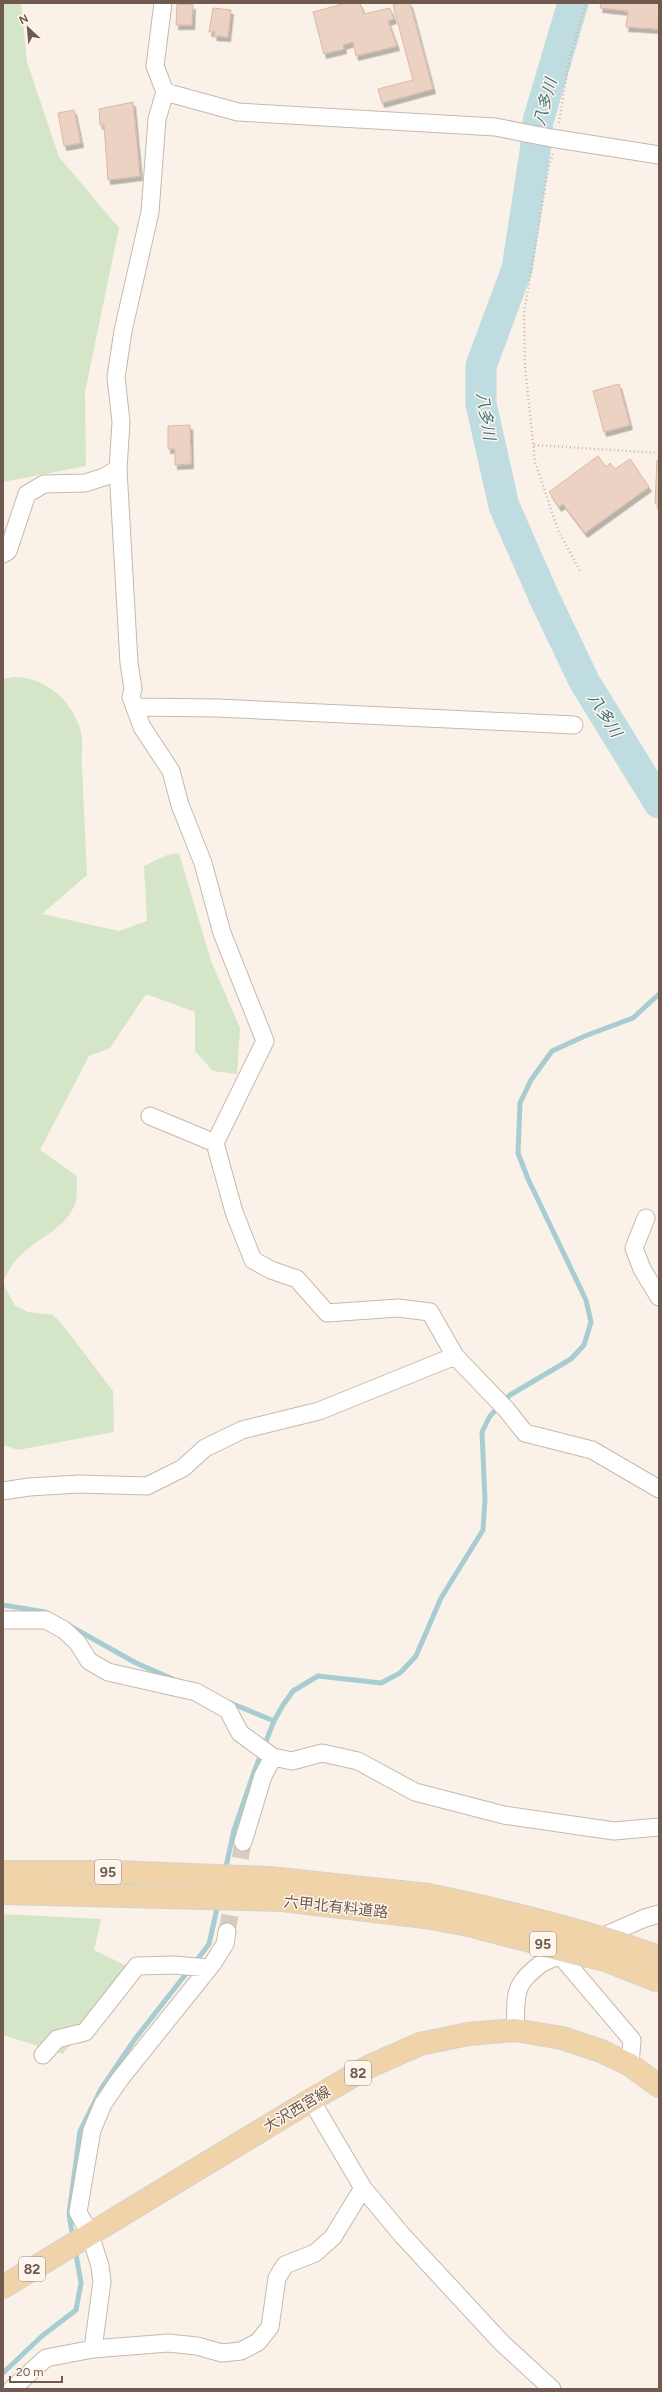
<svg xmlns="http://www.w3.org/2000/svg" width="662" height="2392" viewBox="0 0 662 2392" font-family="Figtree,'Noto Sans JP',sans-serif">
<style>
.green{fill:#d5e6c8}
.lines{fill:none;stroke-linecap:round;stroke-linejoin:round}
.stream{stroke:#a7ccd1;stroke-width:5}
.river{stroke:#bfdde1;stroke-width:31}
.building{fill:#ecd2c3;stroke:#dcb8a6;filter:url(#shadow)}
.street-tunnel{stroke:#d8ccc2;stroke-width:17;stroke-dasharray:17 8;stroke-linecap:butt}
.street-casing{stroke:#c7b8ad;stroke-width:19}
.primary-casing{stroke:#d7d1ce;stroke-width:24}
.path{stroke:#d0b5a6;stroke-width:2.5;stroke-dasharray:1 3;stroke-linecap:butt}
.street{stroke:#fff;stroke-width:17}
.primary{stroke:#f0d3a9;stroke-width:22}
.primary-bridge-casing{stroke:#d7d1ce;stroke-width:24;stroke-linecap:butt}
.primary-bridge{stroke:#f0d3a9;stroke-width:22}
.labels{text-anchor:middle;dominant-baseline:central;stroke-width:3;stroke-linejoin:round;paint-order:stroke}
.shield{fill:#fdf6ee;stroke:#9a897f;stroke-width:1}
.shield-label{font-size:14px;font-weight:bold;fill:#705a4f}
.street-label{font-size:15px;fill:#705a4f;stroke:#fdf6ee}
.water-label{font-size:16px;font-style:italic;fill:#48747b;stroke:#fdf6ee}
</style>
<defs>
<filter id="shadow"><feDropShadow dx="2.5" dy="4.5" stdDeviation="0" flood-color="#0004"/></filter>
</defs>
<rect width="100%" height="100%" fill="#faf2e8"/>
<!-- green -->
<path class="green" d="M3 3H21L27 62 59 157 119 228 85 392 86 466 3 482Z
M14 677C45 677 70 699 80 728 84 739 81 756 82 768 84 803 85 839 87 875L42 914 119 931 147 921 144 866 167 855 179 853 211 961 240 1028 237 1074 213 1071 195 1051V1012L146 994 110 1048 89 1056 40 1150 77 1176C76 1185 78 1197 75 1204 62 1238 18 1240 3 1283L15 1306 28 1312 53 1315 62 1324 113 1391 114 1432 18 1450 3 1445V679Z
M3 1914 101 1919 94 1950 129 1967 63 2054 3 2035Z"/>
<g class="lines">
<!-- stream -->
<path class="stream" d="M3 1605 45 1612
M70 1626 136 1663 173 1679
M228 1702 274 1721
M225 1871 234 1830 254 1772 274 1721 283 1705 293 1691 318 1676 381 1683 400 1673 416 1656 441 1598 483 1530 485 1500 482 1432 490 1416 510 1395 571 1359 584 1345 591 1322 586 1300 528 1179 518 1153 520 1103 531 1080 552 1051 585 1036 633 1018 659 994
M194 1964 209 1944 218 1904
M73 2239 69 2214 80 2131 101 2089 135 2039 189 1970
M3 2373 42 2336 76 2310 81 2283 75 2249"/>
<!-- river -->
<path class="river" d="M573 3 538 121 535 152 517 269 481 366V404L504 506 544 597 584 681 659 803"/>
</g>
<!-- building -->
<path class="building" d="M346 3H360L364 14 390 8 394 19 388 21 397 46 356 56 353 42 343 45 344 49 324 54 313 12Z
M400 3H410L433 89 382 103 378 89 413 80 393 5Z
M601 3H659L658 29 626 27 628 11 600 8Z
M177 4 193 5 192 25H176Z
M213 8 231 10 228 37 214 36 215 32H209Z
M133 102 140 176 108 180 104 125H100L99 109Z
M74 110 81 143 64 146 58 113Z
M619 384 630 425 604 432 593 391Z
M190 425 191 464 175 465V449H168V426Z
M598 456 606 467 610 463 615 469 630 459 649 487 585 533 563 504 559 507 549 492Z
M657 460H659V504H655Z"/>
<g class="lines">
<!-- street-tunnel -->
<path class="street-tunnel" d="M227 1932 243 1842"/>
<!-- street casing -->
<g class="street-casing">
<path id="street" d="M163 3 155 66 165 92 157 119 150 212 123 331 116 377 121 422 118 469 129 663 133 689 131 697 142 727 171 771 180 805 203 863 222 933 265 1041 215 1143 234 1212 253 1260 271 1270 297 1279 327 1313 398 1308 430 1312 455 1356
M165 92 238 112 495 127 551 138 659 155
M3 554 8 551 27 494 44 484 85 483 104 477 118 469
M136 707 217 708 574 725
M150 1116 215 1143
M646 1218 634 1248 642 1269 659 1297
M3 1491 29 1487 79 1484 147 1486 183 1468 205 1448 242 1430 319 1411 455 1356 506 1409 525 1433 592 1450 659 1489
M3 1620H46L64 1630 77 1642 89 1661 108 1672 196 1692 228 1710 240 1733 273 1757 292 1761 322 1753 358 1761 415 1792 504 1815 614 1831 659 1827
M243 1842 263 1776 273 1757
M560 1955 632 2040 630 2065
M515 2030C517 1994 511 1986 542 1963L645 1918 659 1914
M43 2055 57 2039 85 2032 137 1966 174 1965 209 1968
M311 2100 363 2188 402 2235 501 2342 552 2389
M93 2349 102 2282 100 2266 90 2234 78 2212 92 2130 103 2104 120 2079 213 1963 225 1944 227 1932
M12 2389 46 2358 93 2349 168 2343 197 2346 222 2353 241 2351 258 2342 270 2327 277 2278 285 2265 315 2253 333 2237 363 2188"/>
</g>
<!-- primary casing -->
<g class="primary-casing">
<path id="primary" d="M3 1872H114L269 1878 428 1895
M3 1893 282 1900 425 1917
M3 2287 311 2100 368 2067 420 2044 468 2034 515 2030 562 2038 601 2051 630 2065 659 2086"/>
</g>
<!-- path -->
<path class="path" d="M559 123 569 60 586 3
M553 154 549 165 524 313 525 367 535 462 558 530 580 571
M534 445 659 453"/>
<!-- street -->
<use href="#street" class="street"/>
<!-- primary -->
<use href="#primary" class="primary"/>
<!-- primary-bridge casing -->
<g class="primary-bridge-casing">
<path id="primary-bridge" d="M428 1895C506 1911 584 1930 659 1957
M425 1917 468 1925 608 1961 659 1981"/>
</g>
<!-- primary-bridge -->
<use href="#primary-bridge" class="primary-bridge"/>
</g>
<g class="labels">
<!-- shield labels -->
<g class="shield">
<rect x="95" y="1860" width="26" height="24" rx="3"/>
<rect x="530" y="1932" width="26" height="24" rx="3"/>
<rect x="345" y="2061" width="26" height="24" rx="3"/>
<rect x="19" y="2257" width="26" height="24" rx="3"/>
</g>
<g class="shield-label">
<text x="108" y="1872">95</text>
<text x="543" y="1944">95</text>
<text x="358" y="2073">82</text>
<text x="32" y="2269">82</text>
</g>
<!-- street labels -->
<g class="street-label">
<text transform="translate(336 1907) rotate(6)">六甲北有料道路</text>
<text transform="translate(297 2109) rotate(-31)">大沢西宮線</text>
</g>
<!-- water labels -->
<g class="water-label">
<text transform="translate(545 102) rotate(-75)">八多川</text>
<text transform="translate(486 416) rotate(81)">八多川</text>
<text transform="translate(605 715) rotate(58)">八多川</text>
</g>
</g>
<!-- border -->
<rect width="662" height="2392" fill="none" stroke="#705a4f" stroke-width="8"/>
<!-- north arrow -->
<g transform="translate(28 28) rotate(334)" stroke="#fdf6ee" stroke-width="3" paint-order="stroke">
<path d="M0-3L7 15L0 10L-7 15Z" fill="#705a4f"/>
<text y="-6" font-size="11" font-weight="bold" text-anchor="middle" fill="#705a4f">N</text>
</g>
<!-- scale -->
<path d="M10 2376v6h52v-6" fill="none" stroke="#705a4f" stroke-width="2"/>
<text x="16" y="2376" font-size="12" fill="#705a4f" stroke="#fdf6ee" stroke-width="3" paint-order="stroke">20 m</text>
</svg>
